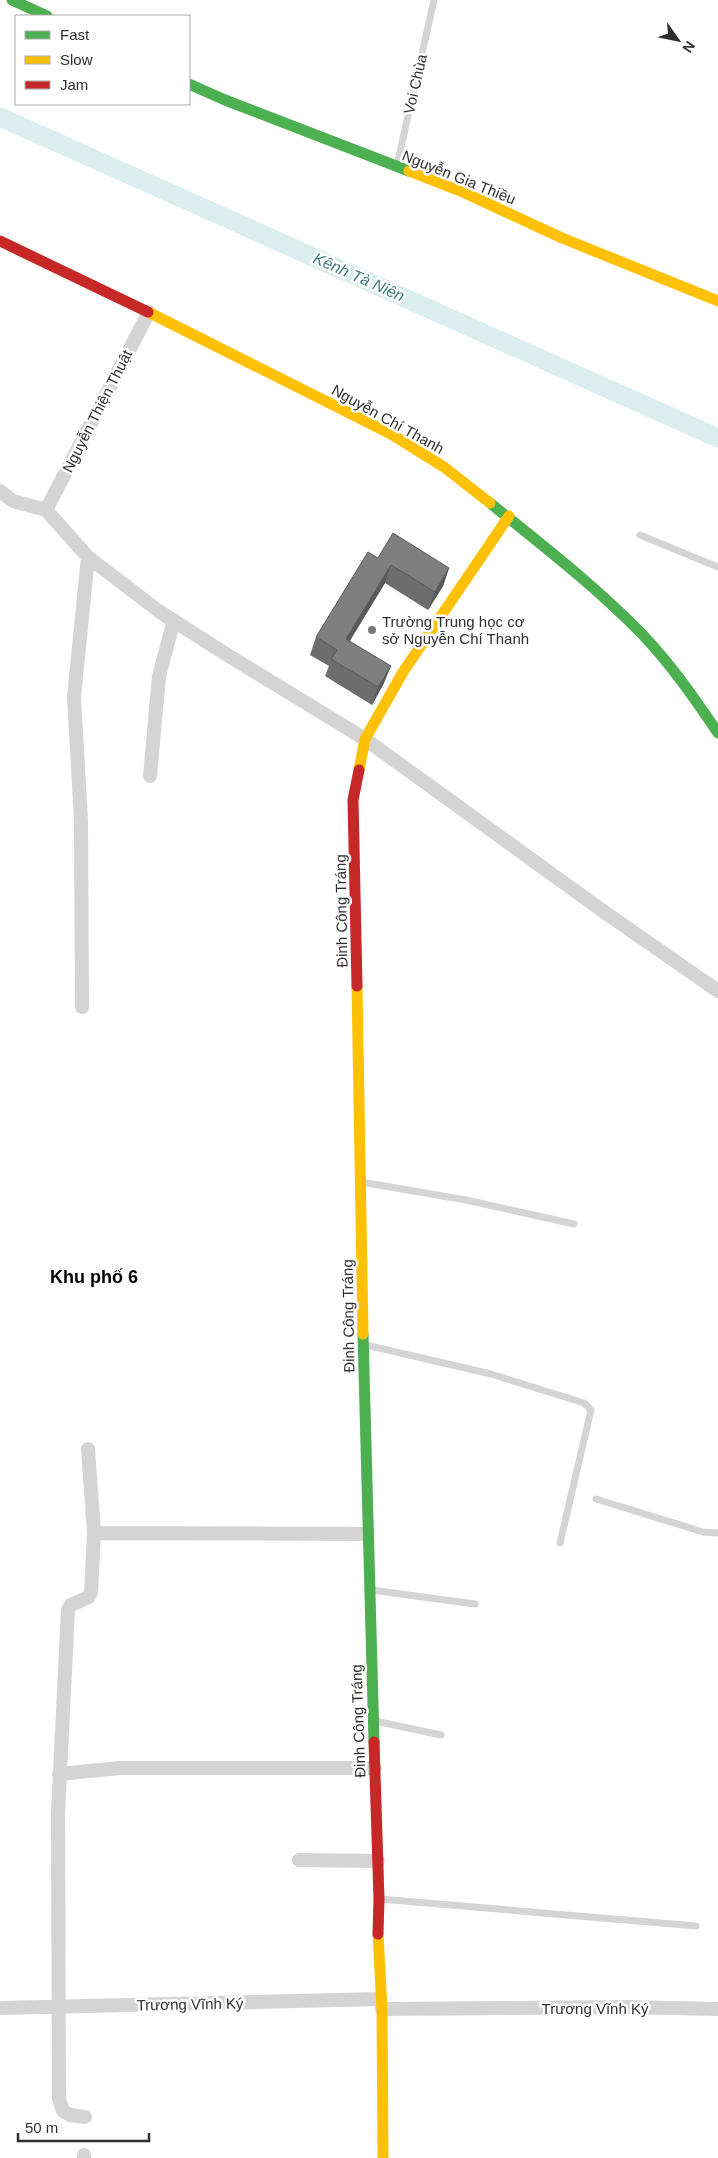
<svg xmlns="http://www.w3.org/2000/svg" width="718" height="2158" viewBox="0 0 718 2158" font-family="Arial,sans-serif">
<style>
.lines{fill:none;stroke-linecap:round;stroke-linejoin:round}
.canal{stroke:#daeeee;stroke-width:19}
.lane{stroke:#d4d4d4;stroke-width:7}
.street{stroke:#d4d4d4;stroke-width:14}
.fast{stroke:#4caf50;stroke-width:11}
.slow{stroke:#ffc107;stroke-width:11}
.jam{stroke:#c62828;stroke-width:11}
.wall{fill:#6d6d6d}
.shaded-wall{fill:#595959}
.building{fill:#7f7f7f;stroke:#595959}
.poi-dot{fill:#787878;stroke:#fff;stroke-width:2}
.labels{text-anchor:middle;dominant-baseline:central;stroke-width:5;stroke-linejoin:round;paint-order:stroke}
.street-label{font-size:15px;fill:#2f2f2f;stroke:#fff}
.poi-label{font-size:15px;fill:#2f2f2f;stroke:#fff;text-anchor:start}
.water-label{font-size:16px;font-style:italic;fill:#407b7e;stroke:#fff}
.quarter-label{font-size:18px;font-weight:bold;fill:#000;stroke:#fff}
</style>
<rect width="100%" height="100%" fill="#fff"/>
<g class="lines">
<!-- canal -->
<path class="canal" d="M0 117 718 438"/>
<!-- lane -->
<path class="lane" d="M397 165 434 0
M640 535 718 567
M361 1182 466 1200 574 1224
M366 1345 491 1374 584 1403 591 1410 560 1543
M596 1499 703 1532 718 1533
M371 1590 475 1604
M375 1721 441 1735
M380 1899 696 1926"/>
<!-- street -->
<path class="street" d="M0 491 13 501 46 510 88 557 160 612 229 656 365 739 600 909 718 991
M46 510 149 312
M150 776 159 676 174 620
M82 1007 81 821 74 697 88 557
M88 1449 94 1533
M59 1774 120 1768H375
M299 1860 378 1861
M0 2008 380 1999
M382 2009 625 2007 718 2009
M85 2117 70 2115 63 2111 59 2099 58 1813 68 1610 71 1605 89 1597 91 1592 94 1533 367 1534
M84 2158V2155"/>
<!-- fast -->
<path class="fast" d="M12 0 47 16
M189 84 225 100 409 171
M490 503C542 545 594 585 641 633 670 663 695 699 718 733
M363 1334 374 1742"/>
<!-- slow -->
<path class="slow" d="M409 171 465 193 562 238 718 301
M148 312 391 434 444 467 490 503
M359 770 365 739 403 672 509 516
M357 986 363 1334
M378 1934 382 2009 383 2158"/>
<!-- jam -->
<path class="jam" d="M0 241 148 312
M357 986 353 800 359 770
M374 1742 379 1899 378 1934"/>
</g>
<!-- wall -->
<path class="wall" d="M378 558 449 568 443 586 428 610 385 583 350 641 384 683 372 705 325 676 329 666 310 655 316 637Z"/>
<!-- shaded-wall -->
<path class="shaded-wall" d="M391 565 385 583 340 656 346 639Z
M449 568 443 586 428 610 435 592Z
M391 666 384 683 372 705 378 687Z"/>
<!-- building -->
<path class="building" d="M393 533 449 568 435 592 391 565 346 639 391 666 378 687 331 659 337 650 316 637 368 552 378 558Z"/>
<!-- markers -->
<circle class="poi-dot" cx="372" cy="630" r="5"/>
<g class="labels">
<!-- street labels -->
<g class="street-label">
<text transform="translate(415 84) rotate(-77)">Voi Chùa</text>
<text transform="translate(459 177) rotate(22)">Nguyễn Gia Thiều</text>
<text transform="translate(97 411) rotate(-63)">Nguyễn Thiện Thuật</text>
<text transform="translate(388 419) rotate(29)">Nguyễn Chí Thanh</text>
<text transform="translate(341 911) rotate(-91)">Đinh Công Tráng</text>
<text transform="translate(348 1316) rotate(-91)">Đinh Công Tráng</text>
<text transform="translate(358 1721) rotate(-92)">Đinh Công Tráng</text>
<text transform="translate(190 2004) rotate(-1)">Trương Vĩnh Ký</text>
<text x="595" y="2008">Trương Vĩnh Ký</text>
</g>
<!-- poi labels -->
<g class="poi-label">
<text x="382" y="621">Trường Trung học cơ<tspan x="382" dy="17">sở Nguyễn Chí Thanh</tspan></text>
</g>
<!-- water labels -->
<g class="water-label">
<text transform="translate(359 277) rotate(24)">Kênh Tà Niên</text>
</g>
<!-- quarter labels -->
<g class="quarter-label">
<text x="94" y="1277">Khu phố 6</text>
</g>
</g>
<!-- legend -->
<rect x="15" y="15" width="175" height="90" fill="#ffffff" stroke="#acacac"/>
<rect x="25" y="31" width="25" height="8" fill="#4caf50" stroke="#acacac"/>
<text x="60" y="40" font-size="15" fill="#2f2f2f">Fast</text>
<rect x="25" y="56" width="25" height="8" fill="#ffc107" stroke="#acacac"/>
<text x="60" y="65" font-size="15" fill="#2f2f2f">Slow</text>
<rect x="25" y="81" width="25" height="8" fill="#c62828" stroke="#acacac"/>
<text x="60" y="90" font-size="15" fill="#2f2f2f">Jam</text>
<!-- north arrow -->
<g transform="translate(678 40) rotate(123)" stroke="#ffffff" stroke-width="4" paint-order="stroke">
<path d="M0-4L9 19L0 12L-9 19Z" fill="#2f2f2f"/>
<text y="-8" font-size="14" font-weight="bold" text-anchor="middle" fill="#2f2f2f">N</text>
</g>
<!-- scale -->
<path d="M18 2133v8h131v-8" fill="none" stroke="#2f2f2f" stroke-width="2.5"/>
<text x="25" y="2133" font-size="15" fill="#2f2f2f" stroke="#ffffff" stroke-width="4" paint-order="stroke">50 m</text>
</svg>
